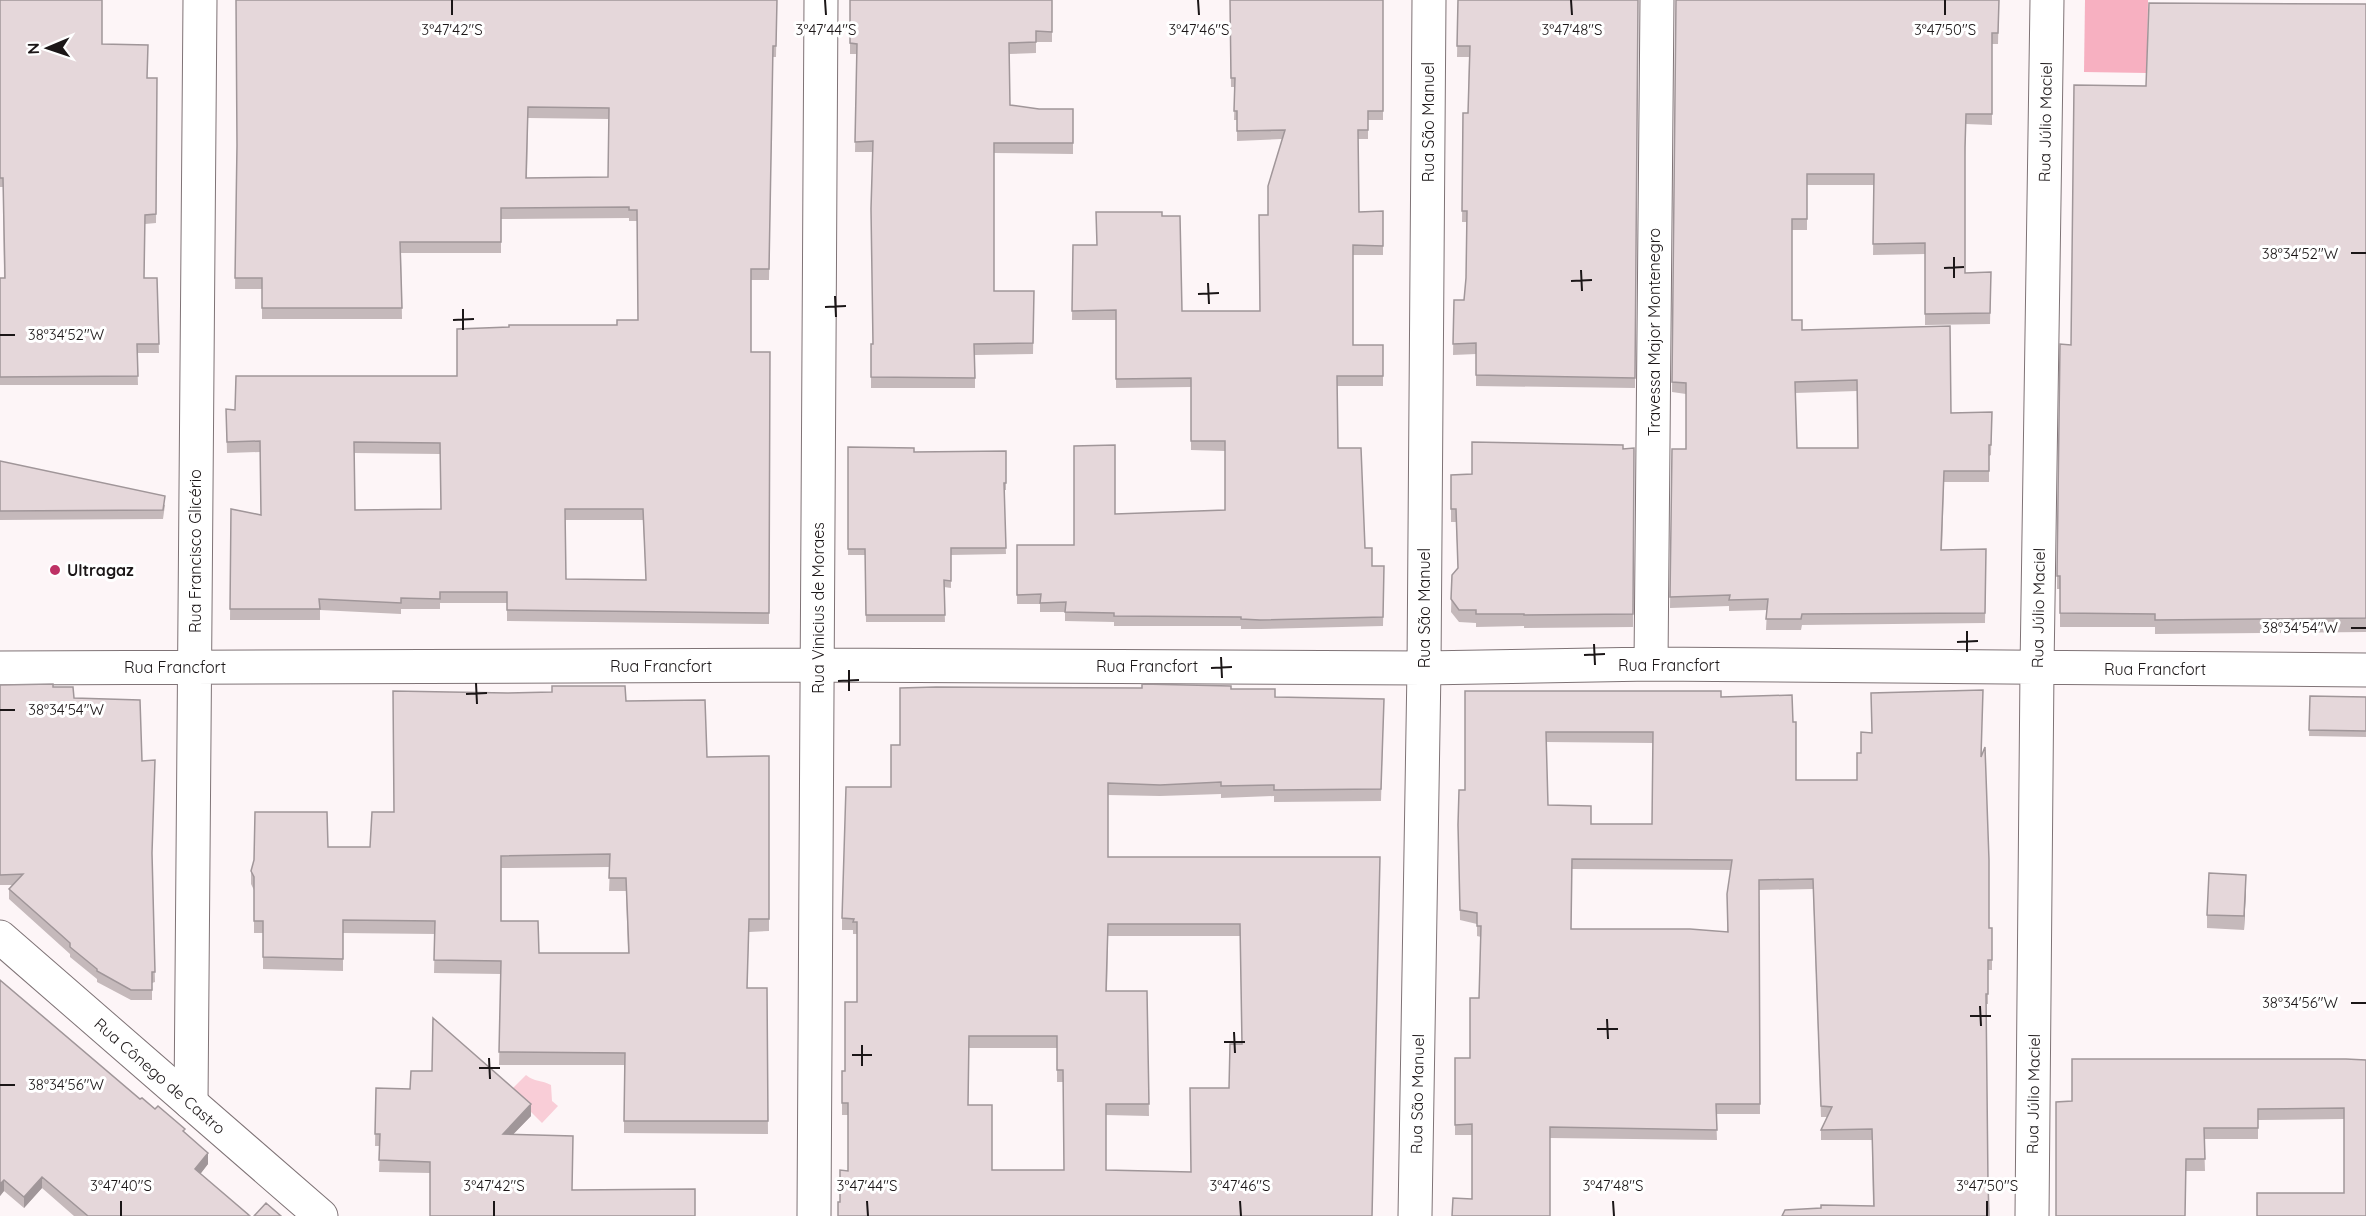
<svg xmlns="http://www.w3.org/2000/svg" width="2366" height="1216" viewBox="0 0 2366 1216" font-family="Quicksand,sans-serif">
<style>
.green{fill:#f7b0c1}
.water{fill:#f9cdd7}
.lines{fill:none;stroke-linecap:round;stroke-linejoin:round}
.minor-casing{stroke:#7f7376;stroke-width:35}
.major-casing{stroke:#7f7376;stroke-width:35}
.minor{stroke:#fff;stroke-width:33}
.major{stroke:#fff;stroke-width:33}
.wall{fill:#c5b9bb;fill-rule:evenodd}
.shaded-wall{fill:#a09699}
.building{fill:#e5d7da;stroke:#a09699;stroke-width:1.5;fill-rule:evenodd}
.ticks{fill:none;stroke:#1b1617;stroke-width:2}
.poi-dot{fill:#be3165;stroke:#fff;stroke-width:2}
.labels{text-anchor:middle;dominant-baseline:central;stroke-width:6;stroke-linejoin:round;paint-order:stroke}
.street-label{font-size:16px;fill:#1b1617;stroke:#fff}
.poi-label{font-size:16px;font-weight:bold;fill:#1b1617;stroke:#fff;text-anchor:start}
.ticks-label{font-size:15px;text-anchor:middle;fill:#1b1617;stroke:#fff;stroke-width:6;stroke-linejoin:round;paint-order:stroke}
</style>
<rect width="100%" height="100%" fill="#fdf5f7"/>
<!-- green -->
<path class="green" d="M2085 0H2148L2147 73 2084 72Z"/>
<!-- water -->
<path class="water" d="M526 1075C534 1082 542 1080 551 1085L552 1101 558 1106 542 1123 510 1091Z"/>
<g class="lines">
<!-- minor casing -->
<g class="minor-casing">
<path id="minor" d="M1651 664 1657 0
M0 668 817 665 1424 668 1651 664 2366 670
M191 1103 200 0
M814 1216 821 0
M1415 1216 1424 668 1429 0
M2032 1216 2037 669 2047 0"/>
</g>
<!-- major casing -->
<g class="major-casing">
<path id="major" d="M0 937 321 1216"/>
</g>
<!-- minor -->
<use href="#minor" class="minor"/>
<!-- major -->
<use href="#major" class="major"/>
</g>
<!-- wall -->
<path class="wall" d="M0 0 102 44 147 78H157L156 223 145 224 144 278H157L159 353H137L138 385H0V278H4L3 187H0Z
M777 0 776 57H773L769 280H751V352H770L769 624 507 621V603H440V609H401V614L320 610V620H230L231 509 261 515 260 452 227 453 226 409 235 410 457 376 638 320 637 221H629V218L501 219V253H401L402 319H262V289H235L237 148ZM528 118 609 119 608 177 527 178ZM354 453 440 454 441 509 355 510ZM565 520H643L646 580 566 579Z
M850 0H1052V42H1036V53L1009 54 1010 105 1039 109H1073V154L994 153V291H1034L1033 354 975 355V388H871V344H873V152H855L857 54H850Z
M1230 0H1383V120H1368V139H1358L1359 212 1383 211V255H1353V345H1383V386H1337L1338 448 1365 548 1372 566H1384L1383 626 1260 629H1241V626H1114V622L1065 621V612H1040V604H1017V545H1074L1115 514 1225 510V451L1191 450V387L1116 388V320H1072L1073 245H1097L1162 216 1182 311H1260L1268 215 1282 139 1237 141V120H1234L1235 87H1231Z
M1458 0H1638L1635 388 1476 386V354L1453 355 1454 300H1464L1466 278 1467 222H1462L1463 113H1468L1469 57H1457Z
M1676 0H1999L1998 44H1992V125L1966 124 1965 157V273L1991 272 1990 324 1925 325V254L1873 255 1874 185H1807V230H1792V320L1802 330 1951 413 1992 412 1991 455 1989 456V482H1944L1942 550 1986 549 1985 623 1802 625 1801 630H1766L1767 610 1729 611V606L1670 608 1672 449H1686V394L1672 392ZM1857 391 1858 448H1797L1795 393Z
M2366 4V632L2155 634V627H2060V589H2057V576L2071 345 2146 86Z
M848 447 914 452 1006 451V490H1004L1006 554 951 555V588L944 587 945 622H866L865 555H848Z
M1634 448 1633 627 1524 628V626L1476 627V623L1459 622 1451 612 1452 575 1458 568 1456 522H1451V475L1472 474 1623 449Z
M0 461 165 505 163 519 0 520Z
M0 685 53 687 74 698 142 761 152 858 155 982 152 983V1000H131L97 982V979L70 957V954L60 945 9 899V889L13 885H0Z
M1231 689 1275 697 1384 699 1381 801 1274 802V796L1221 798V794L1160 796 1108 795V857H1380L1372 1216 840 1202 848 1171V1115H842V1071H845L857 1002V934H853V930H842V918L891 787 900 745ZM1108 936H1240L1242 1044 1229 1088 1191 1172 1106 1170V1115L1149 1116 1147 991H1107ZM969 1048H1057V1082H1063L1064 1170H992L968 1105Z
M1465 691 1721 697 1796 780H1857L1981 756 1989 928H1992V970H1988V1004H1986L1873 1206 1872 1140H1821V1130L1827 1117H1821L1813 889 1759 890 1760 1114H1716L1717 1140 1550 1138 1472 1199V1135H1455V1058H1470L1479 998 1481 937 1477 936V924L1460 920 1458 825 1465 790ZM1546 742 1653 743 1652 824H1591L1548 805ZM1572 869 1731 870 1727 932 1571 929Z
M2310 696 2366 697V737L2309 736Z
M626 701 707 757 769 756V931L749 932 747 988H767L768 1134 624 1133V1065H499L501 974 434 973 435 934 343 933V971L263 969V933H254V890L251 884V871L328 847H370L394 812ZM610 867 609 891H626L628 953H539L501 921V868Z
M2246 888 2244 930 2207 928V915Z
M0 980 140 1099 155 1109 185 1133 208 1164 200 1174 250 1216H74L42 1188 24 1208 4 1191 0 1196Z
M2366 1060 2344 1193V1119L2258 1120V1139H2204L2205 1171H2186L2072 1101Z
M376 1088 531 1116 513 1134 573 1190 695 1216 430 1173 379 1172 380 1146H375Z"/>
<!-- shaded-wall -->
<path class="shaded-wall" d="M2246 875V888L2244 930V916Z
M531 1104V1116L503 1145V1134Z
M208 1153V1164L195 1181V1169Z
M42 1177V1188L24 1208V1197Z
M4 1180V1191L0 1196V1184Z"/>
<!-- building -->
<path class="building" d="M0 0H102V44L148 45 147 78H157L156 214 145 215 144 278H157L159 344H137L138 376 0 377V278H5L3 178H0Z
M236 0H777L776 46H773L769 269H751V352H770L769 613 507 610V592H440V599L401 598V603L319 599 320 609H230L231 509 261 515 260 441 227 442 226 409 235 410 236 376H457V329L509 327V325H617V320H638L637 210H629V207L501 208V242H400L402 308H262V278H235L237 145ZM528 107 609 108 608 177 526 178ZM354 442 440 443 441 509 355 510ZM565 509H643L646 580 566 579Z
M850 0H1052V32L1036 31V42L1009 43 1010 105 1039 109H1073V143H994V291H1034L1033 343 974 344 975 378 871 377V344H873L871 209 873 141 855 142 857 44 850 43Z
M1230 0H1383V111H1368V130H1358L1359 212 1383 211V246L1353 245V345H1383V376H1337L1338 448H1361L1365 548H1372V566H1384L1383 617 1260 620 1241 619V617L1114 616V613L1065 612 1066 602 1040 603 1041 594 1017 595V545H1074V446L1115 445V514L1225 510V441H1191V378L1116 379V310L1072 311 1073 245H1097L1096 212H1162V216H1180L1182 311H1260L1259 215H1268V186L1285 130 1237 131V111H1234L1235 78H1231Z
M1458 0H1638L1635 378 1476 375V343L1453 344 1454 300H1464L1466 278 1467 211H1462L1463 113H1468L1470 46H1457Z
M1676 0H1999L1998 33H1992V114H1966L1965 147V273L1991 272 1990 313 1925 314V243L1873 244 1874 174H1807V219H1792V320H1802V330L1950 326 1951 413 1992 412 1991 445H1989V471H1944L1941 550 1986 549 1985 613 1802 614 1801 619H1766L1768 599 1729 600 1730 595 1670 597 1672 449H1686V383L1672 382ZM1857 380 1858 448H1797L1795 382Z
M2149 3 2366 4V618L2155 620V614L2060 613V576H2057L2060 344 2071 345 2074 85 2146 86Z
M1472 442 1623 445V449L1634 448 1633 614 1524 615V614H1476V610H1459L1451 599 1452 575 1458 568 1456 509H1451V475L1472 474Z
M848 447 914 448V452L1006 451V483H1004L1006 548H951V581L944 580 945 615H866L865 549H848Z
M0 461 165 496 163 510 0 511Z
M53 684V687H73L74 698 140 700 142 761 155 760 152 853 155 972H152V990H131L97 971V969L70 947V943L60 934 9 889 23 874 0 875V685Z
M1142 684 1231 686V689H1275V697L1384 699 1381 789 1274 790V785L1221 786V782L1160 785 1108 783V857H1380L1372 1216H838V1202H840V1170L848 1171V1103H842V1071H845V1002H857V922H853L854 919 842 918 846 787H891V745H900V688L936 687 1142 688ZM1108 924H1240L1242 1044H1230L1229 1088H1190L1191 1172 1106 1170V1104H1149L1147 991H1106ZM969 1036H1057V1070H1063L1064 1170H992V1105H968Z
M552 686H625L626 701 705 700 707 757 769 756V919H749L747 988H767L768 1121H624L625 1053 499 1052 501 961 434 960 435 921 343 920V959L263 957V921H254V877L251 871 254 860 255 812H327L328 847H370L372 812H394L393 691 507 693 552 692ZM610 854 609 878H626L629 953H539L538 921H501V856Z
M1983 690 1981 757 1985 747 1989 860V928H1992V960H1988V994H1986L1988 1183 1989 1216H1782L1785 1210 1821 1208V1205L1874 1206 1872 1129 1821 1130 1832 1107 1821 1106 1813 879 1759 880 1760 1104H1716L1717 1130 1550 1127V1216H1452L1453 1198 1472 1199V1124L1455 1125V1058H1470V998H1479L1481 926H1477V913L1460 910 1458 825 1459 790H1465V691H1721V697L1792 695 1793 722H1796V780H1857V753H1861V732L1872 733 1871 693ZM1546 732H1653L1652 824H1591V806L1548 805ZM1572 859 1732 860 1727 894 1728 932 1690 929H1571Z
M2310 696 2366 697V731L2309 730Z
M2209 873 2246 875 2244 916 2207 915Z
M0 980 140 1099 142 1098 155 1109 158 1106 185 1129 183 1131 208 1153 195 1169 250 1216H88L42 1177 24 1197 4 1180 0 1184Z
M433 1018 531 1104 503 1134 573 1136 572 1190 695 1189V1216H430V1162L379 1160 380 1134H375L376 1088 410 1089 411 1071H432Z
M2072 1059H2346L2366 1060V1216H2257V1193H2344V1108L2258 1109V1128H2204L2205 1159H2186L2185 1216H2056V1102L2072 1101Z
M266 1203 281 1216H254Z"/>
<!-- ticks -->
<path class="ticks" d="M452 0V15M825 0 826 15M1198 0 1199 15M1571 0 1572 15M1945 0V15M2351 253H2366M1954 257V278M1944 268 1964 267M1581 270 1582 291M1571 281 1592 280M1208 283 1209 304M1198 294 1219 293M835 296 836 317M825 307 846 306M463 309V330M453 320 474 319M0 335H15M2351 628H2366M1967 631V652M1957 642 1978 641M1594 644 1595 665M1584 655 1605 654M1221 657 1222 678M1211 668 1232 667M849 670V691M838 681 859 680M476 683 477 704M466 694 487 693M0 710H15M2351 1003H2366M1980 1006 1981 1026M1970 1016H1991M1607 1019 1608 1039M1597 1029H1618M1234 1032 1235 1053M1224 1042H1245M862 1045V1066M852 1055H872M489 1058 490 1079M479 1068H500M0 1085H15M121 1201V1216M494 1201V1216M867 1201 868 1216M1240 1201 1241 1216M1613 1201 1614 1216M1987 1201V1216"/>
<!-- markers -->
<circle class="poi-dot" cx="55" cy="570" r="6"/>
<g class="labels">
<!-- street labels -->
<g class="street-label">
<text transform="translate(1428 122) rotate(-90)">Rua São Manuel</text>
<text transform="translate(2045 122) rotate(-89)">Rua Júlio Maciel</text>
<text transform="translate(1654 332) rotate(-90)">Travessa Major Montenegro</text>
<text transform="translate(195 551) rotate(-90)">Rua Francisco Glicério</text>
<text transform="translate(818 608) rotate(-90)">Rua Vinicius de Moraes</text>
<text transform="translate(1424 608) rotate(-90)">Rua São Manuel</text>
<text transform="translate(2038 608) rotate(-89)">Rua Júlio Maciel</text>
<text x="1669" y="665">Rua Francfort</text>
<text x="661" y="666">Rua Francfort</text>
<text x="1147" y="666">Rua Francfort</text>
<text x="175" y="667">Rua Francfort</text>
<text x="2155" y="669">Rua Francfort</text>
<text transform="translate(160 1076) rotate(41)">Rua Cônego de Castro</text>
<text transform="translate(1417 1094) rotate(-89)">Rua São Manuel</text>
<text transform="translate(2033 1094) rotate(-89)">Rua Júlio Maciel</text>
</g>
<!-- poi labels -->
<g class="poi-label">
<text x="67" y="570">Ultragaz</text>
</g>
</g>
<g class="ticks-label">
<text x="452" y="35">3°47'42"S</text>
<text x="826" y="35">3°47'44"S</text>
<text x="1199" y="35">3°47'46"S</text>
<text x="1572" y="35">3°47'48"S</text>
<text x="1945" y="35">3°47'50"S</text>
<text x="2300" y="259">38°34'52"W</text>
<text x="66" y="340">38°34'52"W</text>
<text x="2300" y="633">38°34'54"W</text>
<text x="66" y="715">38°34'54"W</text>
<text x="2300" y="1008">38°34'56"W</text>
<text x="66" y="1090">38°34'56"W</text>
<text x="121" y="1191">3°47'40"S</text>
<text x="494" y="1191">3°47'42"S</text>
<text x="867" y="1191">3°47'44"S</text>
<text x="1240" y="1191">3°47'46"S</text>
<text x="1613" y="1191">3°47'48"S</text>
<text x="1987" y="1191">3°47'50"S</text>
</g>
<!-- north arrow -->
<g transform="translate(48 48) rotate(268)" stroke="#ffffff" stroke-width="4.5" paint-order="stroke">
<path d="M0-4.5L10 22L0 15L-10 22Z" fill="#1b1617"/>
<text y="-9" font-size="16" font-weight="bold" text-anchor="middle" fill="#1b1617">N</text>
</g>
</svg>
